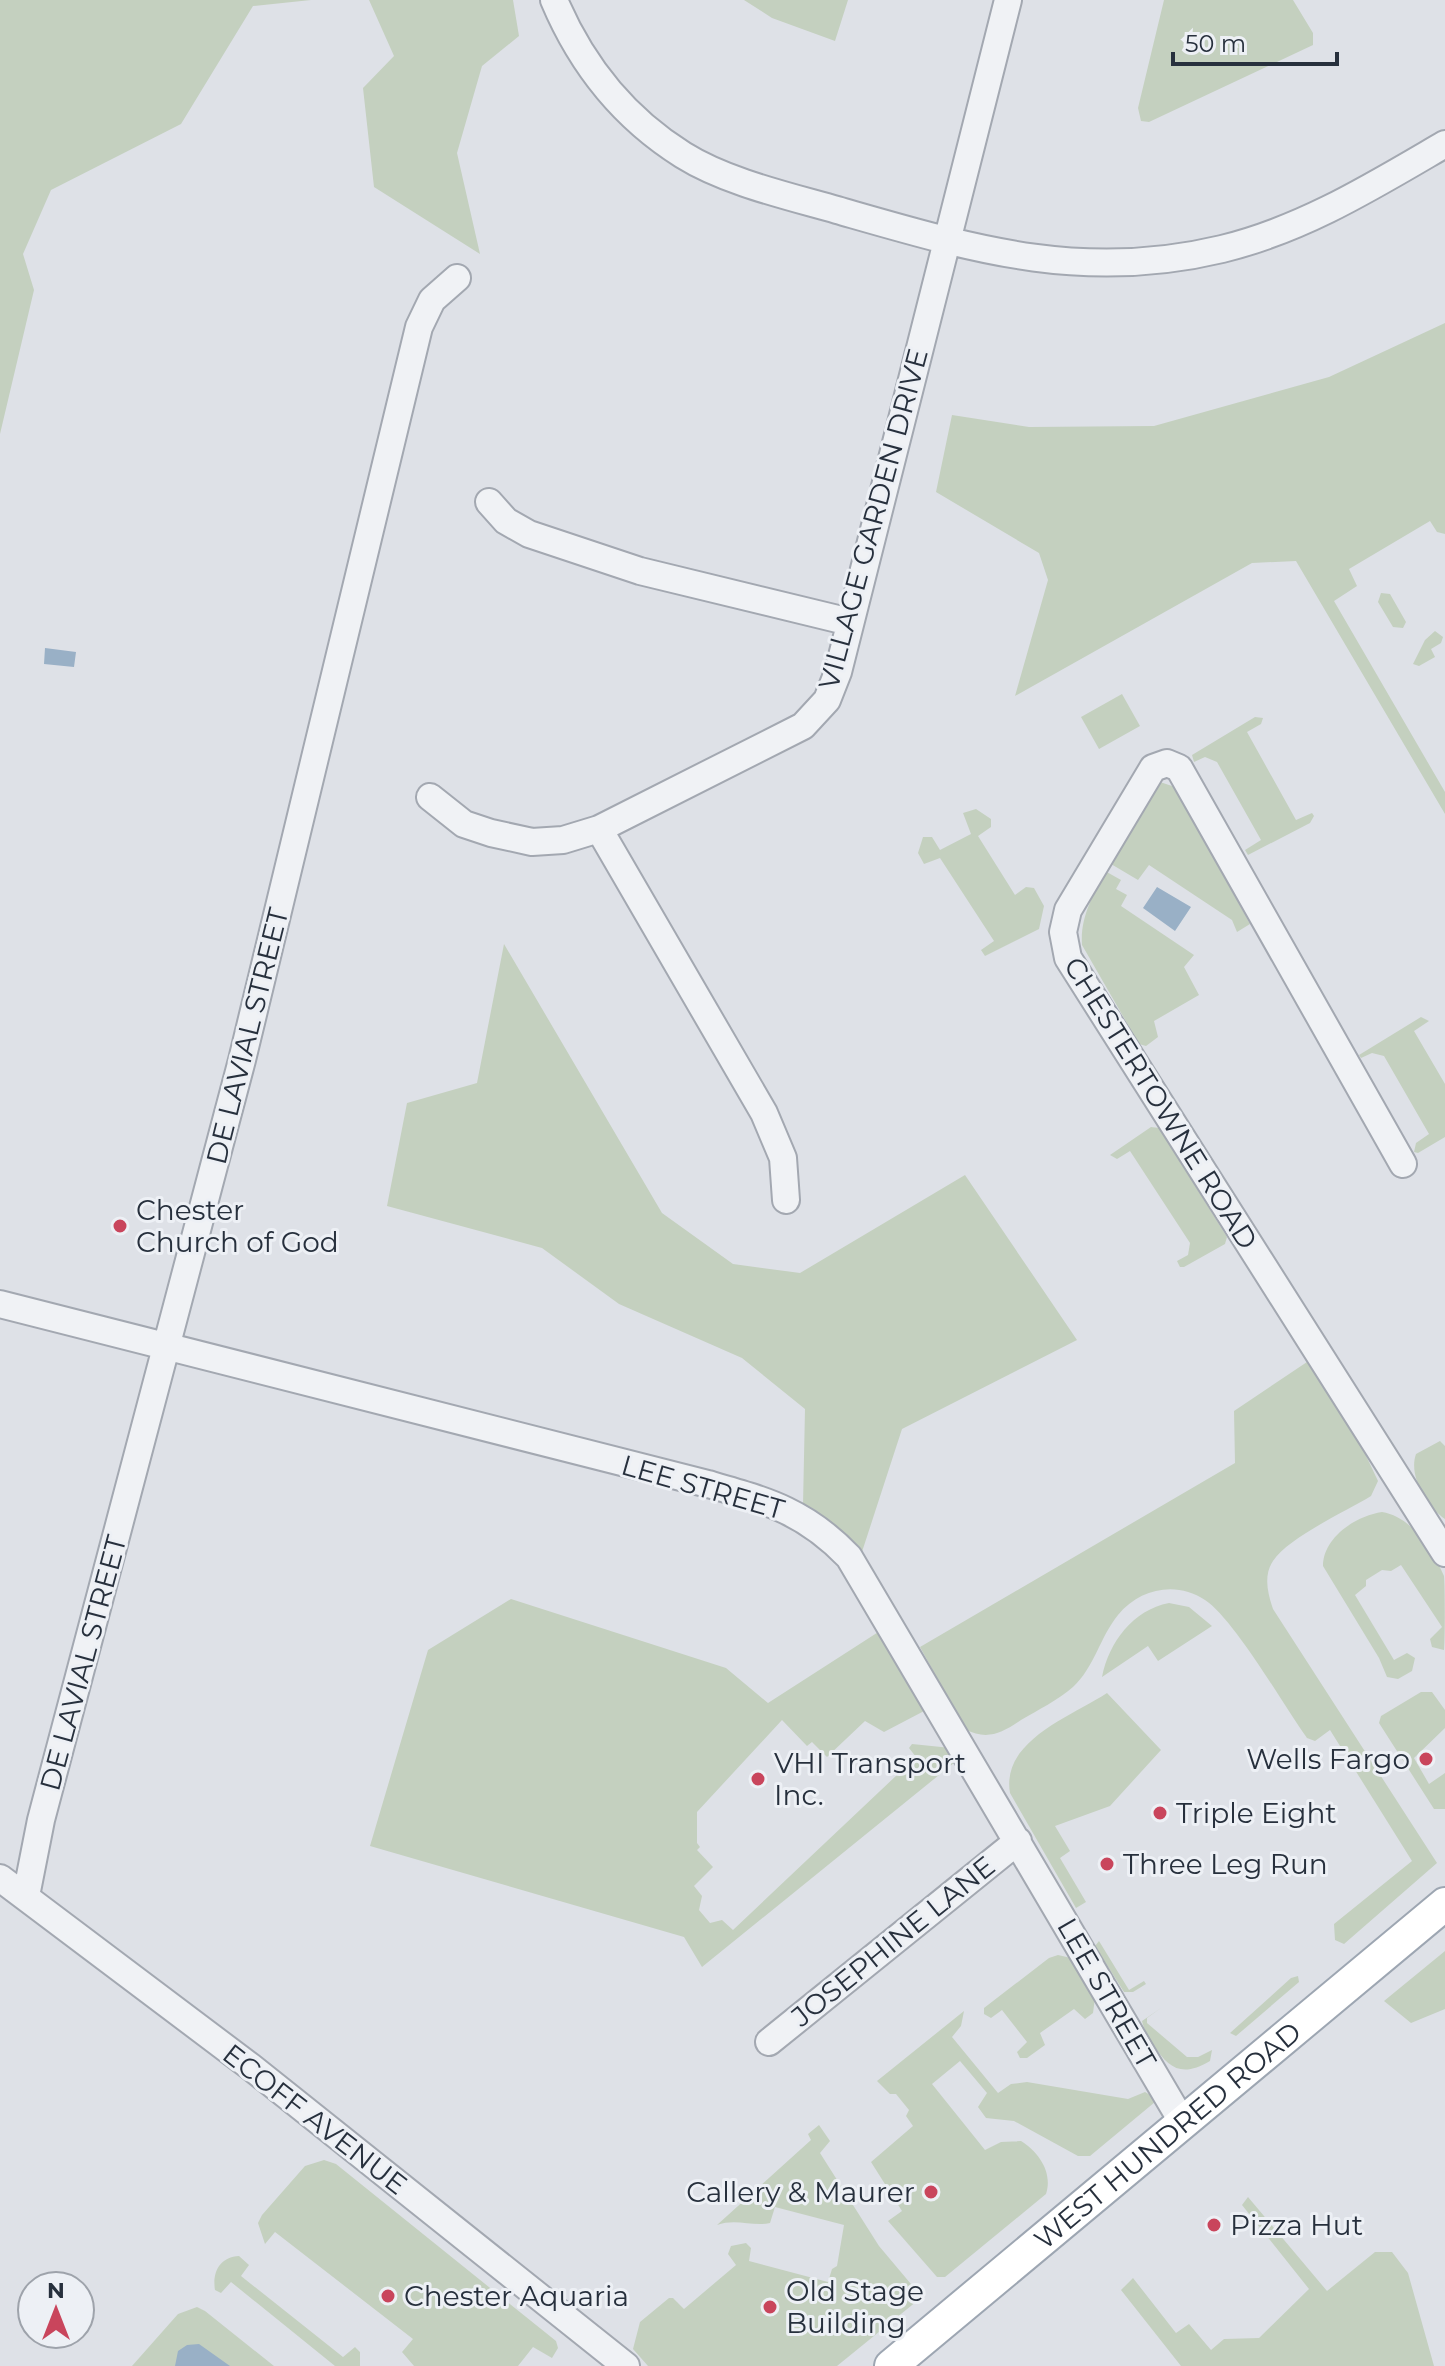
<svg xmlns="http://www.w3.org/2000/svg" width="1445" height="2366" viewBox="0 0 1445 2366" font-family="Montserrat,sans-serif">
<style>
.green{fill:#c4d0bf}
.water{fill:#99b0c6}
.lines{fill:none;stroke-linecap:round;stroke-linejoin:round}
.minor-casing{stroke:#a3a8b1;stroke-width:30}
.major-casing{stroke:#9da6b2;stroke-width:36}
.minor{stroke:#f0f2f5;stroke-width:26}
.major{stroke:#fff;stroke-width:32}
.poi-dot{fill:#c9455c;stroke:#edf0f5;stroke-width:3}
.labels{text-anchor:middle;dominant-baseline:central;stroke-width:6;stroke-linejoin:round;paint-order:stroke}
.street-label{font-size:28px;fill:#27303d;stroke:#edf0f5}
.poi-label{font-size:28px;fill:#27303d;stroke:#edf0f5;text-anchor:start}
</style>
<rect width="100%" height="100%" fill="#dee1e7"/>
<!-- green -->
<path class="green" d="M0 0H311L253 6 181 124 51 190 23 254 34 290 0 434Z
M369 0H513L519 36 482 66 457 153 480 254 374 187 363 88 394 56Z
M744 0H848L835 41 772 18Z
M1164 0H1293L1313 33V45L1149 122 1141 121 1138 108Z
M1445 323V534L1437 532 1430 521 1349 569 1357 586 1334 601 1445 792V814L1296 561 1252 563 1015 696 1048 580 1039 553 936 492 952 415 1029 427 1154 426 1329 377Z
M1381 593 1390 594 1406 622 1403 628 1393 627 1378 602Z
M1435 631 1443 637 1441 643 1431 649 1435 657 1419 666 1413 664 1425 640Z
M1122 694 1140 726 1099 749 1081 717Z
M1255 717 1263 718 1261 724 1247 732 1296 820 1312 813 1314 816 1310 823 1248 855 1245 850 1261 840 1217 762 1205 757 1194 762 1192 755Z
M1160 782 1175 787 1250 924 1237 932 1232 920 1149 865 1138 880 1111 864Z
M976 809 991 819V827L978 836 1015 895 1026 887 1034 888 1044 906 1039 929 985 956 981 950 994 941 940 858 924 864 918 853 923 837H932L940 850 971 834 963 813Z
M1105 871 1121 880 1116 889 1127 895 1121 906 1194 955 1184 967 1199 995 1154 1021 1158 1037 1146 1046 1139 1044 1082 945C1080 917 1093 896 1105 871Z
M504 944 662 1213 733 1264 800 1273 965 1175 1077 1340 902 1429 860 1558 833 1524 803 1505 805 1409 742 1358 619 1304 542 1248 387 1206 407 1103 477 1083Z
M1421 1017 1429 1021 1414 1031 1445 1084V1137L1418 1153 1414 1152 1416 1143 1429 1134 1384 1056 1372 1053 1361 1058 1359 1055Z
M1151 1127 1159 1128 1227 1237 1225 1244 1184 1267H1180L1177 1261 1188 1255 1190 1243 1130 1151 1117 1159 1110 1155Z
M1307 1362 1360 1443 1378 1481 1371 1496C1345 1512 1289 1537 1273 1561 1263 1576 1268 1594 1273 1609L1437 1863 1344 1944 1335 1940 1334 1924 1412 1861 1330 1730 1315 1741 1307 1738C1284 1706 1234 1619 1205 1600 1177 1581 1140 1588 1118 1615 1100 1637 1094 1668 1073 1687 1058 1700 1038 1710 1021 1720 1002 1733 987 1741 965 1729L920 1647 1235 1463 1234 1411Z
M1440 1441 1445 1446V1519C1427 1507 1408 1476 1416 1454Z
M1382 1512C1412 1517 1432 1549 1444 1576 1445 1588 1445 1637 1444 1650L1432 1647 1430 1639 1442 1627 1401 1565 1391 1571 1382 1570 1366 1580V1586L1355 1595 1394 1660 1407 1653 1415 1658 1412 1671 1398 1679 1387 1677 1379 1658 1323 1566C1323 1538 1355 1516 1382 1512Z
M511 1599 726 1668 768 1703 883 1629 926 1710 884 1732 865 1721 827 1757 812 1742 807 1746 782 1720 697 1812V1843L700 1847 697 1850 713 1867 694 1886 702 1896 699 1910 710 1923 722 1920 733 1930 916 1757 909 1748 912 1744 951 1748 960 1758 702 1967 684 1937 370 1846 428 1650Z
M1169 1603 1189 1607 1212 1626 1158 1661 1148 1646 1102 1677C1109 1642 1133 1610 1169 1603Z
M1421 1692H1432L1445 1710V1728L1414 1758 1429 1784 1445 1773V1809H1434L1379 1723 1381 1716Z
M1107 1693 1161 1750 1110 1806 1055 1826 1070 1851 1060 1858 1086 1902 1076 1908 1010 1793C1001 1741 1070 1717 1107 1693Z
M1099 1941 1129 1990 1144 1981 1146 1984 1133 1992H1124L1095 1946Z
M1445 1951V2009L1411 2023 1384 2001Z
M1058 1955 1071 1958 1095 1998 1093 2013 1085 2019 1074 2009 1040 2033 1045 2045 1027 2058H1020L1017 2052 1027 2042 1002 2010 991 2018 984 2014V2008L1049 1958Z
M1298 1976 1299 1982 1236 2036 1230 2033 1291 1978Z
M1161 2008 1147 2018V2023L1187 2057H1198L1212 2050 1210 2061C1183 2077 1169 2070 1153 2044 1149 2037 1144 2030 1142 2021Z
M964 2011 961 2026 952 2037 998 2093 1011 2084 1027 2082 1128 2099 1145 2092 1154 2097 1155 2102 1090 2156H1078L1014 2121 986 2118 978 2107 987 2093 960 2061 932 2084 985 2150 1001 2142 1021 2141C1039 2152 1053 2173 1046 2194L945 2277H937L888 2221 902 2211 871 2162 913 2126 906 2116 909 2110 896 2094H890L877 2081Z
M819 2125 830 2141 820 2153 879 2246 916 2290 917 2301 837 2366H648L633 2349 640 2322 669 2298H673L684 2309 736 2265 728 2254 731 2246 746 2243 751 2248 749 2261 828 2282 832 2269 837 2266 844 2225 775 2207 770 2223C753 2227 736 2218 717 2225L811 2140 808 2134Z
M324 2160 336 2164 556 2341 558 2348 552 2358 533 2347 518 2366H414L402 2352 413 2339 275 2232 265 2244 258 2223 262 2215 305 2166Z
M1248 2197 1327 2291 1375 2252H1392L1408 2273 1434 2366H1181L1121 2290 1133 2278 1176 2333 1189 2324 1211 2350 1224 2339 1259 2338 1309 2289 1242 2205Z
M239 2256 249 2265 241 2276 343 2357 355 2347 360 2352V2366H335L231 2282 221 2293 215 2290C212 2272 220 2257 239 2256Z
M197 2307 205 2311 274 2366H132L178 2314Z"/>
<!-- water -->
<path class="water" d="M45 648 76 652 74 667 44 664Z
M1157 887 1191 907 1175 931 1143 908Z
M199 2344 230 2366H175L178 2351 187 2345Z"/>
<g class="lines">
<!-- minor casing -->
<g class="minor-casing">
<path id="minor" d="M554 0C581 64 624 118 683 155 726 182 788 196 837 210 970 248 1081 283 1222 249 1304 229 1373 186 1445 144
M489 502 506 521 529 534 640 571 850 622
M430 797 464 824 491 833 532 842 563 840 599 829 803 726 827 700 838 672 1008 0
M599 829 764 1113 783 1158 786 1200
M1403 1164 1179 768 1167 763 1153 768 1068 910 1063 932 1068 958 1445 1553
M0 1304 708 1484C767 1501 805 1511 849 1557L1183 2123
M0 1878 251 2067 626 2366
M26 1896 41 1820 242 1060 419 327 432 300 457 278
M769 2042 1018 1841"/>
</g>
<!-- major casing -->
<g class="major-casing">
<g id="major">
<path id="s1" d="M891 2366 1445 1904"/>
</g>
</g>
<!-- minor -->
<use href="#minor" class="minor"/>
<!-- major -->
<use href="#major" class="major"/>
</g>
<!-- markers -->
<g class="poi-dot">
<circle cx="120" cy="1226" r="8"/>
<circle cx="1426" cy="1759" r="8"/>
<circle cx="758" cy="1779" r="8"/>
<circle cx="1160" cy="1813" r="8"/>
<circle cx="1107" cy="1864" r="8"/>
<circle cx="931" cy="2192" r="8"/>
<circle cx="1214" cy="2225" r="8"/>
<circle cx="388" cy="2296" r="8"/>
<circle cx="770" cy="2307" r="8"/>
</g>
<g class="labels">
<!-- street labels -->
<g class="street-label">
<text transform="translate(873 519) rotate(-75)">VILLAGE GARDEN DRIVE</text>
<text transform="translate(247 1036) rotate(-76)">DE LAVIAL STREET</text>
<text transform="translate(1161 1103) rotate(58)">CHESTERTOWNE ROAD</text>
<text transform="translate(703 1487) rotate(16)">LEE STREET</text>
<text transform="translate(83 1663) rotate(-75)">DE LAVIAL STREET</text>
<text transform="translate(893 1941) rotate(-39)">JOSEPHINE LANE</text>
<text transform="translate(1107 1993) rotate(60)">LEE STREET</text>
<text transform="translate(315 2119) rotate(38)">ECOFF AVENUE</text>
<text stroke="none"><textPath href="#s1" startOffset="360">WEST HUNDRED ROAD</textPath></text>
</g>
<!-- poi labels -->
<g class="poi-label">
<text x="136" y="1210">Chester<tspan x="136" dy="32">Church of God</tspan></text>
<text x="1410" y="1759" text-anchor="end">Wells Fargo</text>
<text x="774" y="1763">VHI Transport<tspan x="774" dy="32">Inc.</tspan></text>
<text x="1176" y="1813">Triple Eight</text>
<text x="1123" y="1864">Three Leg Run</text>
<text x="915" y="2192" text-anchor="end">Callery &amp; Maurer</text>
<text x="1230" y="2225">Pizza Hut</text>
<text x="786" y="2291">Old Stage<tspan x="786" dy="32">Building</tspan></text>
<text x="404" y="2296">Chester Aquaria</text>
</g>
</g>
<!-- north arrow -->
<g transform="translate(56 2310)"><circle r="38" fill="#edf0f5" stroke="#9ea3ab" stroke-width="2"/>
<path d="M0-6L14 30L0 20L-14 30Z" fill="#c9455c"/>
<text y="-12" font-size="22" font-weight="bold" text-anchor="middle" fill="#27303d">N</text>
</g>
<!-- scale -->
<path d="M1173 52v12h164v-12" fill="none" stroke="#27303d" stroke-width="4"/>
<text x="1185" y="52" font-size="24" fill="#27303d" stroke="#edf0f5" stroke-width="6" paint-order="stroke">50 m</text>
</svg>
